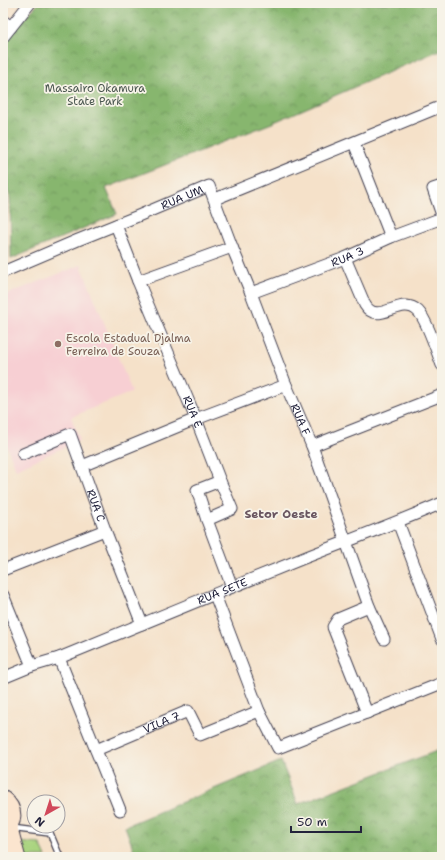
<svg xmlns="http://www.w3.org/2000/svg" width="445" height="860" viewBox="0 0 445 860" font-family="'Shantell Sans',sans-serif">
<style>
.built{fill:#f7cfd3}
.green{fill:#aad480;stroke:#667b5e}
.forest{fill:url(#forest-crowns);stroke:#546c54}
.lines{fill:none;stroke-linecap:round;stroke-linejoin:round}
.service-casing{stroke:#423f50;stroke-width:8}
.minor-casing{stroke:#423f50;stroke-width:13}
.secondary-casing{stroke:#423f50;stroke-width:18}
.service{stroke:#fff;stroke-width:5.5}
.minor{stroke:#fff;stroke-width:11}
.secondary{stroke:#fbe5cf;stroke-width:16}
.education-dot{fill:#8d6e63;stroke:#f7f3e8;stroke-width:1.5}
.labels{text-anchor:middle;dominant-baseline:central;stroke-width:3.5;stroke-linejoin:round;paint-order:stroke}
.park-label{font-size:11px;fill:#4b5750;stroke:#f7f3e8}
.street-label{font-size:11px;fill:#22223b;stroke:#f7f3e8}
.education-label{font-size:11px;fill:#785e54;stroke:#f7f3e8;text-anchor:start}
.neighbourhood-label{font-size:12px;font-weight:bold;fill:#695560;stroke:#f7f3e8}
</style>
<defs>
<pattern id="forest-crowns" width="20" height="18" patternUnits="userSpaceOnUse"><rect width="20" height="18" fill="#87b66e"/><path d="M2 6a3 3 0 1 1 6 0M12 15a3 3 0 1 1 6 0" fill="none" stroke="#6e945c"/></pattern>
</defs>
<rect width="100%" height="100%" fill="#f7f3e8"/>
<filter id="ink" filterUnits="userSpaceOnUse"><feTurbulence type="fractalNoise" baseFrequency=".025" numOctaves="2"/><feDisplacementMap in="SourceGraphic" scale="8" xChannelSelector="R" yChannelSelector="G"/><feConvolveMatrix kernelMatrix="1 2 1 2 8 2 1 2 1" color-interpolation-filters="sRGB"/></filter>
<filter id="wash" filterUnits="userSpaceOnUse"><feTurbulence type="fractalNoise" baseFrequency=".012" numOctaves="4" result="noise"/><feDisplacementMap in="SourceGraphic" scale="16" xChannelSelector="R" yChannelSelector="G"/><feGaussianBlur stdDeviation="0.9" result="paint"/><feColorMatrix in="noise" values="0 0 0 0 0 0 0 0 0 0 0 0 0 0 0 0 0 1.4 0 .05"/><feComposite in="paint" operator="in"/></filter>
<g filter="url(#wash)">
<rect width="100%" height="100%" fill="#f5e1c9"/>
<!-- built -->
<path class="built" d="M81 265 132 392 71 417 80 440 16 469 3 437V296Z"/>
<!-- green -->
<path class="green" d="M17 842 40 844 46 857H22Z"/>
<!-- forest -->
<path class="forest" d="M39 3H442V49L272 123 106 188 117 214 11 259 10 198 3 175V41Z
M442 749V857H116L134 851 125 826 281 761 298 804Z"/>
</g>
<g filter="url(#ink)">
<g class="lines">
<!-- service casing -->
<g class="service-casing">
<path id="service" d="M11 828 50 833 60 857"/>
</g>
<!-- minor casing -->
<g class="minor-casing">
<g id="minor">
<path d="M3 21 11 27"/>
<path d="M3 37 30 3"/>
<path d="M354 143 391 237"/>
<path d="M442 186 433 189 442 215"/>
<path d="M215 199 442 106"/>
<path id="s1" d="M116 225 138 281 196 419 220 481 197 490 207 520 232 587"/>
<path d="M345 258 365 305C378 327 401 294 418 311 427 320 437 352 442 365"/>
<path id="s2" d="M3 272 78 240 138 216 209 186 232 247 251 293 286 385 312 446 369 606 384 639"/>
<path d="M138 281 232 247"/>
<path id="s3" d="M251 293 345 258 391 237 442 218"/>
<path d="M312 446 442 395"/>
<path id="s4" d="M23 454 70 434 105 530 142 624"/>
<path d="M82 466 196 419 286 385"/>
<path d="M207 520 232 509 220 481"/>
<path d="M398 522 442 639"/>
<path d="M3 570 105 530"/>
<path d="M3 595 32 666"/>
<path d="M215 595 259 711 278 748 442 683"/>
<path d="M59 658 120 810"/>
<path id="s5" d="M3 678 32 666 59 658C141 624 222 591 304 558 350 540 396 523 442 503"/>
<path d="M367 713 333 627 338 619 369 606"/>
<path id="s6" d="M96 750 188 711 200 735 259 711"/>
</g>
</g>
<!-- secondary casing -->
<g class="secondary-casing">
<path id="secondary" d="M3 799C16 809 15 823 3 832
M9 827 17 857"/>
</g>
<!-- service -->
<use href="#service" class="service"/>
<!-- minor -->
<use href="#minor" class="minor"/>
<!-- secondary -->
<use href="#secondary" class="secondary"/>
</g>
</g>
<!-- markers -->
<circle class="education-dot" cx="58" cy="344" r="4"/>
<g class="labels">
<!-- park labels -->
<g class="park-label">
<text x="95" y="88">Massairo Okamura<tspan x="95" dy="13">State Park</tspan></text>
</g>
<!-- street labels -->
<g class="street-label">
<text stroke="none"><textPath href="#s2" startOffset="194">RUA UM</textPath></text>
<text stroke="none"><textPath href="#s3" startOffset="103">RUA 3</textPath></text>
<text stroke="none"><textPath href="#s1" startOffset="202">RUA E</textPath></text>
<text stroke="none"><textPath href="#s2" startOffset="474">RUA F</textPath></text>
<text stroke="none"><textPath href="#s4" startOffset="127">RUA C</textPath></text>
<text stroke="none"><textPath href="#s5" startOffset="236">RUA SETE</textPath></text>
<text stroke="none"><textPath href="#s6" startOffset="71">VILA 7</textPath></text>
</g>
<!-- education labels -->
<g class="education-label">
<text x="66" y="338">Escola Estadual Djalma<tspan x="66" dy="13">Ferreira de Souza</tspan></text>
</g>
<!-- neighbourhood labels -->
<g class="neighbourhood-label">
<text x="281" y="514">Setor Oeste</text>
</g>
</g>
<!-- margin -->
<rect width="445" height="860" fill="none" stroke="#f7f3e8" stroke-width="16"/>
<!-- north arrow -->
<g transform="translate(46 814) rotate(219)"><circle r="19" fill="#f7f3e8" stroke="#a29fa3"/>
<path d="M0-3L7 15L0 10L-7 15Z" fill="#d1495b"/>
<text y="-6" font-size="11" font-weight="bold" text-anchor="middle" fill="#22223b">N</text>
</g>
<!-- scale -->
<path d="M291 826v6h70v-6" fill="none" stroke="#22223b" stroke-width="2"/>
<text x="297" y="826" font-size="12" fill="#22223b" stroke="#f7f3e8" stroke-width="3" paint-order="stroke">50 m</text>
</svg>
